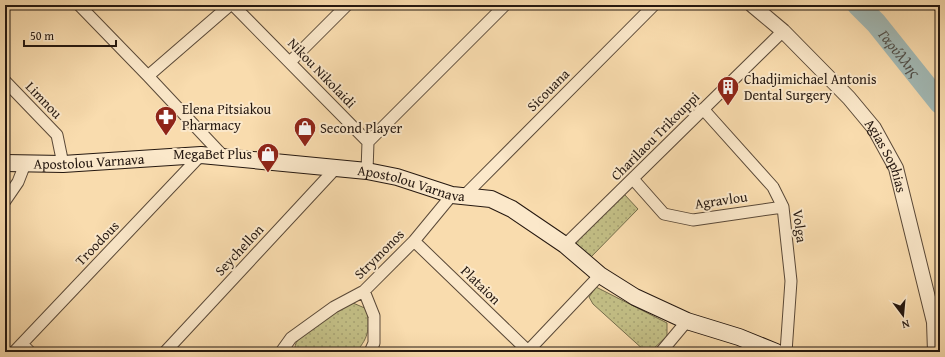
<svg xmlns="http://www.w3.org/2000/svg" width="945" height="357" viewBox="0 0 945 357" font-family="'Gentium Book Plus',serif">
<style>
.green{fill:url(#green-dots);stroke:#746c4b}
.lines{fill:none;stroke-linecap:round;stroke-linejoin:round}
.river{stroke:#a2b9b5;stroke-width:22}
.minor-casing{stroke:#5a4938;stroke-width:13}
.tertiary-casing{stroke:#5a4938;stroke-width:16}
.secondary-casing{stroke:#251810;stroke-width:18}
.minor{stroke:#fbe8ca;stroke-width:11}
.tertiary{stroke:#fbe8ca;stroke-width:14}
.secondary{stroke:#fbe8ca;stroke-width:16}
.labels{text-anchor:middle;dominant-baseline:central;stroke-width:4;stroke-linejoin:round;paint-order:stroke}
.street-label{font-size:14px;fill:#251810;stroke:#fbe8ca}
.poi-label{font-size:14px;fill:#251810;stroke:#fbe8ca;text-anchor:start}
.water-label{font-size:15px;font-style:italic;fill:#51504a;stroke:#fbe8ca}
</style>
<defs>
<pattern id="green-dots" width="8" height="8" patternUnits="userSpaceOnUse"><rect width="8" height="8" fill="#c3bf86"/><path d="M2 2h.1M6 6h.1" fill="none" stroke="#a7a373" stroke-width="1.8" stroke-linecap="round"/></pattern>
</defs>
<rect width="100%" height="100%" fill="#f9dcae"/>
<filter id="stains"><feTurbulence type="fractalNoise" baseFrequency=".005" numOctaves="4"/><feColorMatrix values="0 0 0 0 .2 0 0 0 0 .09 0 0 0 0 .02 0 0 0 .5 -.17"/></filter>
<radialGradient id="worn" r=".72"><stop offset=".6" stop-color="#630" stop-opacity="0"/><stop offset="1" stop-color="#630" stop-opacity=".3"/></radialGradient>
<!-- green -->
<path class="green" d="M624 194 638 209 590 258 576 248V241Z
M596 287 667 323V336L650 352H646L593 304 589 297Z
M353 303 367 309C369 328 370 336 356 352H294C295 348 295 343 298 340 307 325 336 309 353 303Z"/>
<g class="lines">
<!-- river -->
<path class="river" id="s1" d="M858 5 876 23 940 103"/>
<!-- minor casing -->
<g class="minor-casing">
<path id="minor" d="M79 5 148 76 224 157
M233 5 368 142 367 171
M939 5 940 7
M290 62 347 5
M148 76 230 5
M5 81 57 135 63 164
M703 109 773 187 783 207 791 281 786 352
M368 142 505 5
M633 179 664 214 693 220 783 207
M463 197 654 5
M5 201 18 182 25 164
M414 241 528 351
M565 245 783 31
M364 291 374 316V343L370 352
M22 344 30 352
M14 352 201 155
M165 352 336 168
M281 352 291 338 334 307 364 291 414 241 452 195
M527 352 600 275
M661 352 687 321"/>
</g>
<!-- tertiary casing -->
<g class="tertiary-casing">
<g id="tertiary">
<path id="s2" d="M752 5 783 31 849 98 874 128 896 168 934 322 935 352"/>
</g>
</g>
<!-- secondary casing -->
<g class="secondary-casing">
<g id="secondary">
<path id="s3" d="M5 163 63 164 201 155 367 171 397 177 452 195 491 199 512 209 565 245 600 275 635 297 687 321 739 337 776 352"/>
</g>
</g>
<!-- minor -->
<use href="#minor" class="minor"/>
<!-- tertiary -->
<use href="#tertiary" class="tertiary"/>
<!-- secondary -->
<use href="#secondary" class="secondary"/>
</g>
<!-- icons -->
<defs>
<g id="building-pin" transform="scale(1.15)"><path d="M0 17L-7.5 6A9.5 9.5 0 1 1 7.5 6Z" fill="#8f2418" stroke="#fbe8ca"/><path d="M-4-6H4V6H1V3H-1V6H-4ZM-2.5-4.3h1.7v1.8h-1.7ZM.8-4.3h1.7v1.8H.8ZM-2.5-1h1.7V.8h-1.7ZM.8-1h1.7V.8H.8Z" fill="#fff"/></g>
<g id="pharmacy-pin" transform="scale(1.15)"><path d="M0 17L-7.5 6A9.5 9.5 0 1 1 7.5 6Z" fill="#8f2418" stroke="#fbe8ca"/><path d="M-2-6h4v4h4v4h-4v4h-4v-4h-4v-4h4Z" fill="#fff"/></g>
<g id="shop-pin" transform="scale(1.15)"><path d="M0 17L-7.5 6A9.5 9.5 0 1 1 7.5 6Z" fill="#8f2418" stroke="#fbe8ca"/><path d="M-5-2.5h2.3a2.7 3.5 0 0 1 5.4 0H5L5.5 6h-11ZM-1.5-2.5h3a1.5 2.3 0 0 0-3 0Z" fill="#fff"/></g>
</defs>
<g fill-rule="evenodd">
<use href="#building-pin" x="728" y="87"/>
<use href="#pharmacy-pin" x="166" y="117"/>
<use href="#shop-pin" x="305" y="128"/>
<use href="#shop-pin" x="268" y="154"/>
</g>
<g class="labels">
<!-- street labels -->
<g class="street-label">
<text transform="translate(322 73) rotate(46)">Nikou Nikolaidi</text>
<text transform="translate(548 90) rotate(-45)">Sicouana</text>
<text transform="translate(44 100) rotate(46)">Limnou</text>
<text transform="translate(655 136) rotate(-45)">Charilaou Trikouppi</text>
<text stroke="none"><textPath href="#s2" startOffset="204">Agias Sophias</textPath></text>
<text stroke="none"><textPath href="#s3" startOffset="84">Apostolou Varnava</textPath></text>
<text stroke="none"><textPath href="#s3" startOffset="409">Apostolou Varnava</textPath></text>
<text transform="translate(721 200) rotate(-8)">Agravlou</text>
<text transform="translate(800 226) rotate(83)">Volga</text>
<text transform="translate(97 243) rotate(-46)">Troodous</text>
<text transform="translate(239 250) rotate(-47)">Seychellon</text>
<text transform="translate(379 254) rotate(-45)">Strymonos</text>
<text transform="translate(481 285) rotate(44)">Plataion</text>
</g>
<!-- poi labels -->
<g class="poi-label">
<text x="744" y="79">Chadjimichael Antonis<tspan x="744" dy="16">Dental Surgery</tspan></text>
<text x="182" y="109">Elena Pitsiakou<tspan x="182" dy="16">Pharmacy</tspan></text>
<text x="320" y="128">Second Player</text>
<text x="252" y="154" text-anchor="end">MegaBet Plus</text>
</g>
<!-- water labels -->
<g class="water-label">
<text stroke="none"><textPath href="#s1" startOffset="64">Γαρύλλης</textPath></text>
</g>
</g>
<!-- margin -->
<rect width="945" height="357" fill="none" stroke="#f9dcae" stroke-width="20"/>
<rect x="6" y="6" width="933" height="345" fill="none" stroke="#251810" stroke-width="2"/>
<rect x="10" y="10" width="925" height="337" fill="none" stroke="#251810"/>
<!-- north arrow -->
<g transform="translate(903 315) rotate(164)" stroke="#fbe8ca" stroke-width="3" paint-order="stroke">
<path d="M0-3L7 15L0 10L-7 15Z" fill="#251810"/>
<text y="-6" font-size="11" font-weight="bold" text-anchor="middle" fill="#251810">N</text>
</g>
<!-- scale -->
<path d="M24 40v6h92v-6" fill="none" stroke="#251810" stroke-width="2"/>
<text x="30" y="40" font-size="12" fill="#251810" stroke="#fbe8ca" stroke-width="3" paint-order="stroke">50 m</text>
<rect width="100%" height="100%" filter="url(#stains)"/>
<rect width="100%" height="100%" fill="url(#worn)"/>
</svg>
